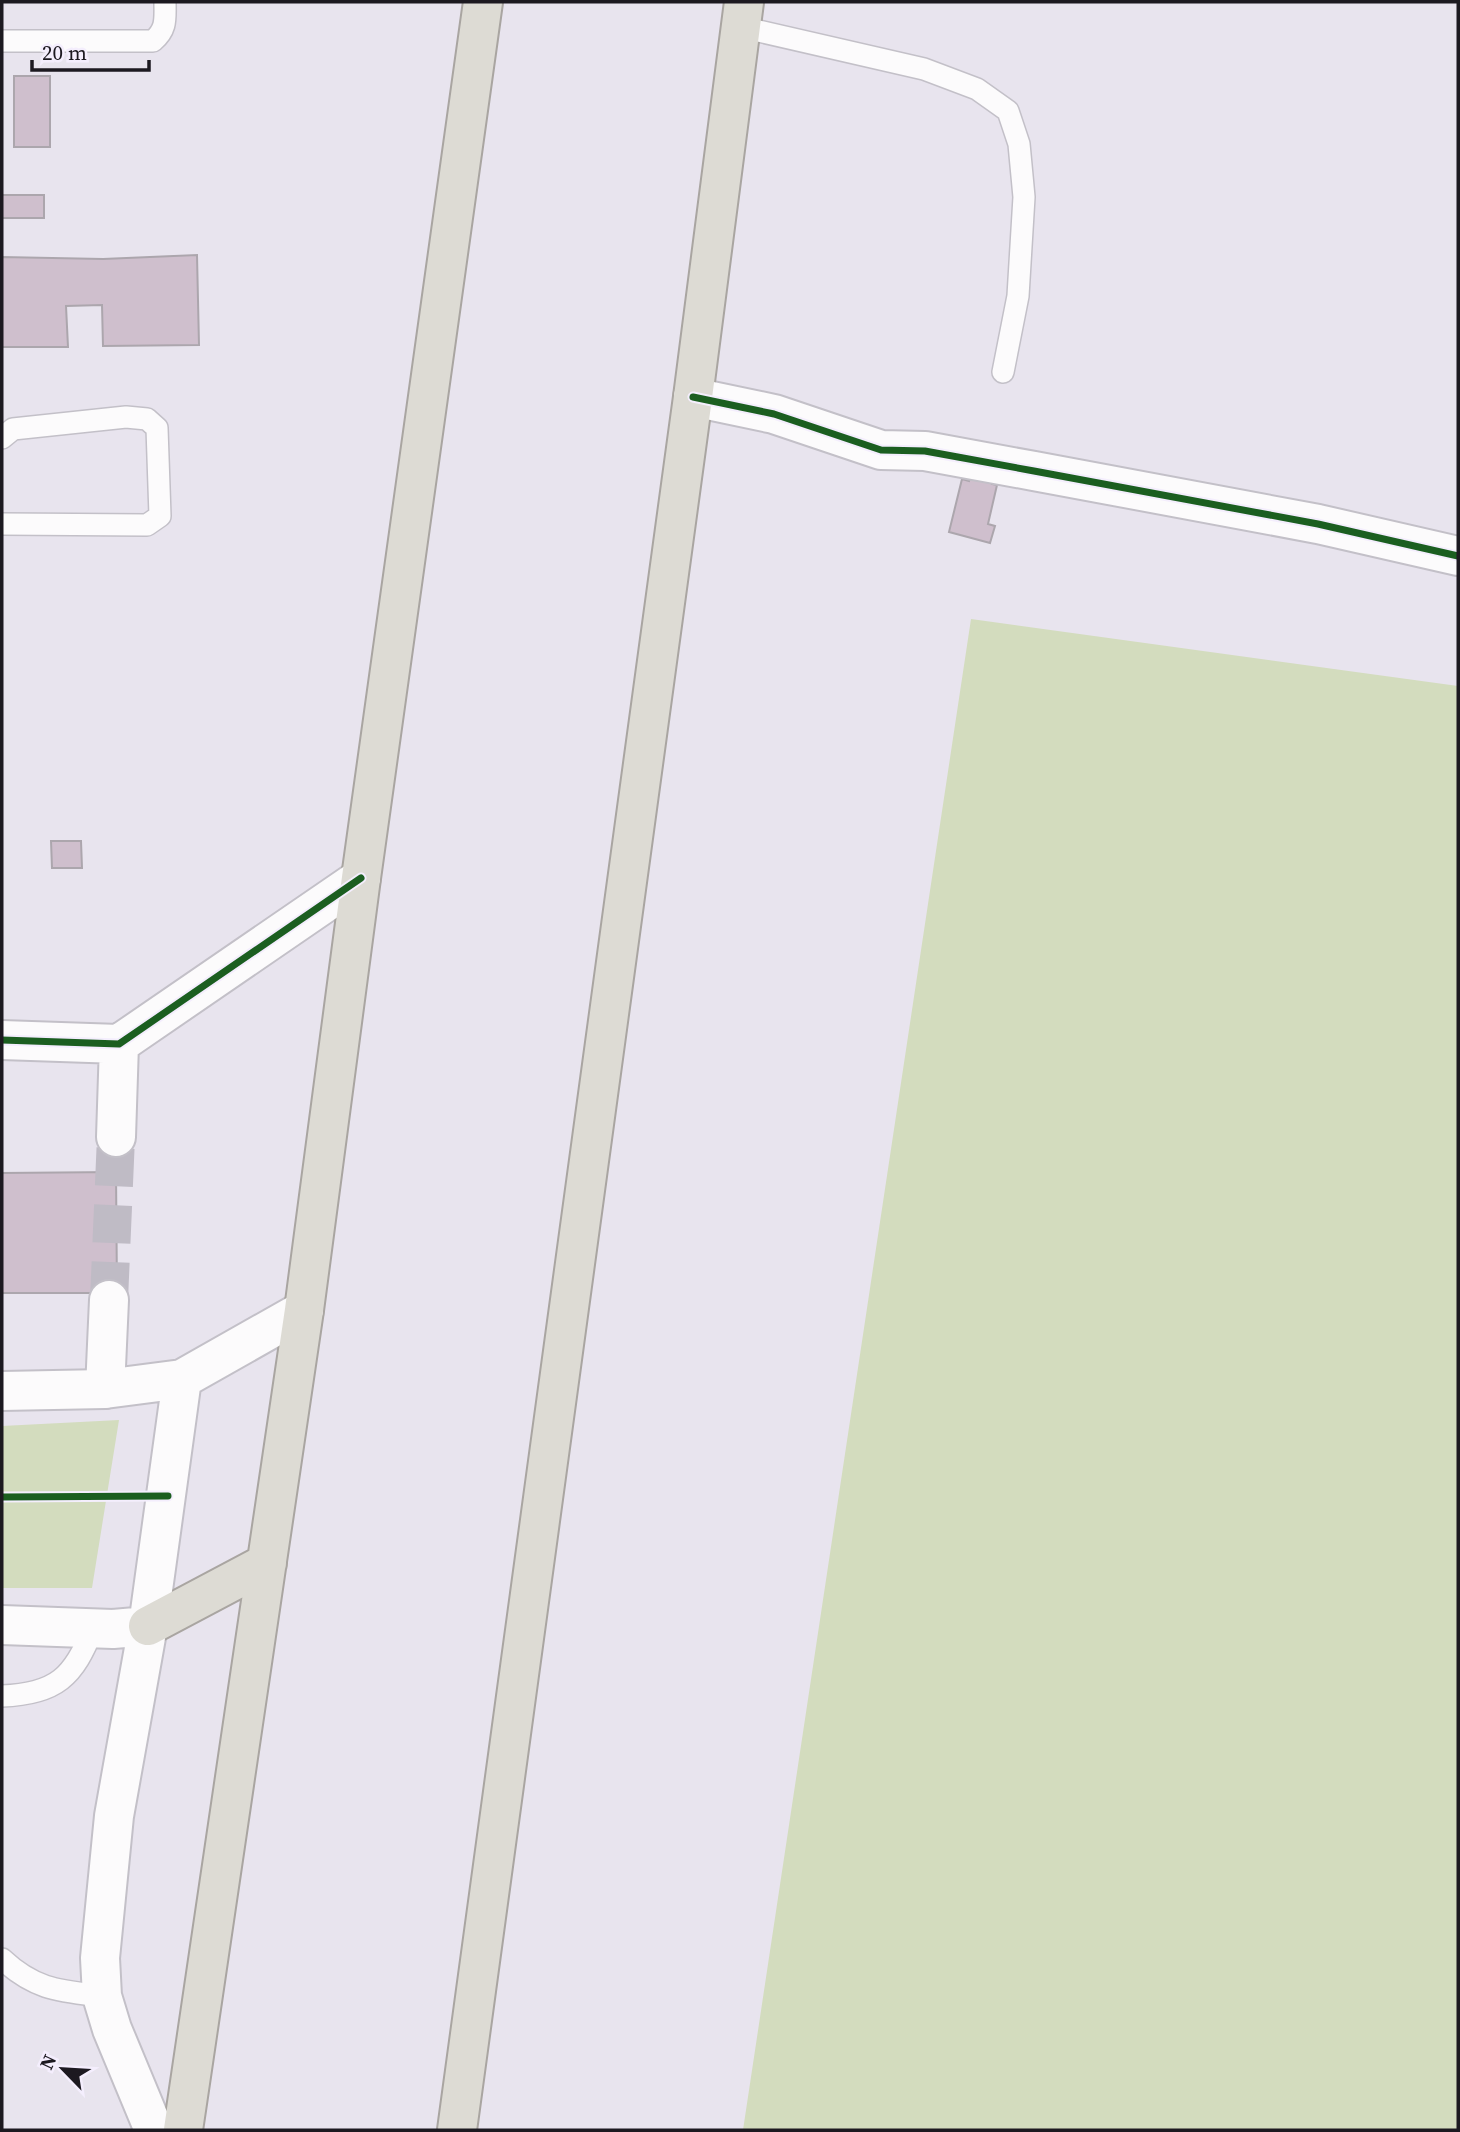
<svg xmlns="http://www.w3.org/2000/svg" width="1460" height="2132" viewBox="0 0 1460 2132" font-family="'Source Serif 4',serif">
<style>
.green{fill:#d3dcbe}
.building{fill:#cfbfcd;stroke:#aca6ad;stroke-width:2}
.lines{fill:none;stroke-linecap:round;stroke-linejoin:round}
.minor-tunnel{stroke:#bfbbc5;stroke-width:38;stroke-dasharray:38 19;stroke-linecap:butt}
.service-casing{stroke:#c3c0c8;stroke-width:24}
.minor-casing{stroke:#c3c0c8;stroke-width:42}
.secondary-casing{stroke:#c3c0c8;stroke-width:42}
.motorway-casing{stroke:#a9a5a1;stroke-width:42}
.service{stroke:#fcfbfc;stroke-width:21}
.minor{stroke:#fcfbfc;stroke-width:38}
.secondary{stroke:#fcfbfc;stroke-width:38}
.motorway{stroke:#dddbd4;stroke-width:38}
.cycleway-casing{stroke:#f4eefd;stroke-width:11}
.cycleway{stroke:#1b5e20;stroke-width:7}
</style>
<rect width="100%" height="100%" fill="#e8e4ee"/>
<!-- green -->
<path class="green" d="M971 619 1458 686V2130H743Z
M119 1420 92 1588H2V1426Z"/>
<!-- building -->
<path class="building" d="M14 76H50V147H14Z
M2 195H44V218H2Z
M197 255 199 345 103 346 102 305 66 306 68 347H2V257L103 259Z
M972 469 994 475 992 484 997 485 988 524 995 526 990 543 949 532 962 479 969 481Z
M51 841H81L82 868H52Z
M116 1172 117 1293H2V1173Z"/>
<g class="lines">
<!-- minor-tunnel -->
<path class="minor-tunnel" d="M109 1300 116 1137"/>
<!-- service casing -->
<g class="service-casing">
<path id="service" d="M741 27 924 69 977 89 1008 111 1019 144 1024 197 1018 296 1003 372
M2 41H153C167 29 165 19 165 2
M2 438 13 429 126 417 147 419 157 428 160 516 147 525 2 524
M2 1696C56 1694 74 1677 93 1628
M2 1959C35 1990 60 1991 102 1996"/>
</g>
<!-- minor casing -->
<g class="minor-casing">
<path id="minor" d="M693 397 774 414 881 450 925 451 1034 471 1318 524 1458 556
M2 1040 119 1044 361 878
M116 1137 119 1044
M105 1389 109 1300"/>
</g>
<!-- secondary casing -->
<g class="secondary-casing">
<path id="secondary" d="M2 1391 105 1389 182 1379 304 1310
M2 1625 113 1629 148 1626
M154 2130 112 2029 102 1996 100 1958 114 1816 148 1626 182 1379"/>
</g>
<!-- motorway casing -->
<g class="motorway-casing">
<path id="motorway" d="M148 1626 267 1563
M183 2130 304 1310 361 878 483 2
M457 2130 693 397 744 2"/>
</g>
<!-- service -->
<use href="#service" class="service"/>
<!-- minor -->
<use href="#minor" class="minor"/>
<!-- secondary -->
<use href="#secondary" class="secondary"/>
<!-- motorway -->
<use href="#motorway" class="motorway"/>
<!-- cycleway casing -->
<g class="cycleway-casing">
<path id="cycleway" d="M693 397 774 414 881 450 925 451 1034 471 1318 524 1458 556
M2 1040 119 1044 361 878
M2 1497 168 1496"/>
</g>
<!-- cycleway -->
<use href="#cycleway" class="cycleway"/>
</g>
<!-- border -->
<rect width="1460" height="2132" fill="none" stroke="#1c1920" stroke-width="7"/>
<!-- north arrow -->
<g transform="translate(63 2069) rotate(295)" stroke="#f4eefd" stroke-width="5" paint-order="stroke">
<path d="M0-5L12 26L0 18L-12 26Z" fill="#1c1920"/>
<text y="-10" font-size="19" font-weight="bold" text-anchor="middle" fill="#1c1920">N</text>
</g>
<!-- scale -->
<path d="M32 60v10h117v-10" fill="none" stroke="#1c1920" stroke-width="3.5"/>
<text x="42" y="60" font-size="21" fill="#1c1920" stroke="#f4eefd" stroke-width="5" paint-order="stroke">20 m</text>
</svg>
